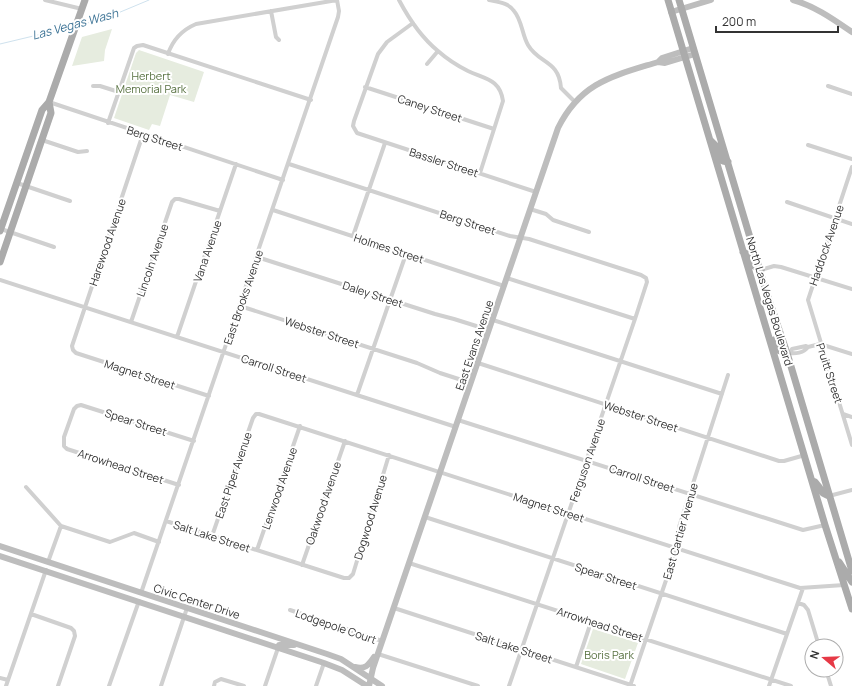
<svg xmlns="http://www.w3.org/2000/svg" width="852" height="686" viewBox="0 0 852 686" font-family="Manrope,sans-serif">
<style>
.green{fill:#e6ecdf}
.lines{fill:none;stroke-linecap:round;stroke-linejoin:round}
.stream{stroke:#cfe2ee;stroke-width:1}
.street{stroke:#d0d0d0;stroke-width:4}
.secondary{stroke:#bdbdbd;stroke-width:6}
.primary{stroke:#ababab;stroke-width:7}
.labels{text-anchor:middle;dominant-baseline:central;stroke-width:4;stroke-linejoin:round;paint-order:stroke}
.park-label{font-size:11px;fill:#56703f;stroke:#fff}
.street-label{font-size:11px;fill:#333;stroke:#fff}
.water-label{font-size:12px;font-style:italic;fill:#3f7597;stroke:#fff}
</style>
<rect width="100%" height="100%" fill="#fff"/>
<!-- green -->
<path class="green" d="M112 29 105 50 104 61 72 66 82 37Z
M139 50 204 72 194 102 170 95 160 126 152 124 149 130 114 118 136 53Z
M593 629 638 643 625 679 581 664Z"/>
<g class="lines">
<!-- stream -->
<path class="stream" d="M80 25 106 18 149 0
M0 44 71 27"/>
<!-- street -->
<path class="street" d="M45 0 82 9
M399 0C409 19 421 37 438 51 447 59 458 66 468 71 485 79 500 79 503 101L480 173
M489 0C498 2 509 3 514 11 522 20 522 35 528 45 539 64 559 60 561 88L575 102
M271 11 276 37 279 40
M413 23 387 42 378 54 354 121 353 126 357 133 536 192
M168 54C173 39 182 30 196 24L337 0
M427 64 438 51
M93 86H100L119 92
M828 86 852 94
M365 87 494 129
M49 102 283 180
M108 123 134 48 137 46 143 45 311 100
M143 134 72 346 73 350 76 353 209 396
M42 140 78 152 87 151
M808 145 852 159
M289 164 510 236 529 239 641 275 646 278 647 282 635 319 509 686
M852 167 808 300 852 445
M17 183 70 201
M787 202 852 224
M530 209 546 214 553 220 589 232
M273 210 504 286
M1 229 54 247
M353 236 385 143
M257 257 435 314 454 319 489 330
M761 270 774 266 781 267 852 289
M507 278 635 319
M0 280 456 427
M240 306 417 363 440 373 471 383
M493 320 722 394
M131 322 172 202 175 199H179L220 211
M177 337 236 164
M791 352 792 349 806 346 808 347 820 344 852 354
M789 353C795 354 804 353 808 347
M478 363 779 461H784L805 455
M357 395 406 254
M843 414 852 417
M458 420 803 530 825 525
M179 485 67 449 64 446V437L74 409 77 406 81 405 194 441
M26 487 61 526 110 542 134 533 159 542
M829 496 852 490
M425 517 787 634
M166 521 344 578H349L353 574 389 455
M212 536 253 418 256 414H259L800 588 844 585
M257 550 300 426
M48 562 61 526
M409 563 791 686
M302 565 345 441
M141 593 338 17 339 11 337 0
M798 603 804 605 808 610 819 646
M394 608 634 686
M290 610 382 641
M31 614 71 628 74 631 75 636 58 686
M378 654 478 686
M576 667 591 622
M826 670 831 686
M0 678 8 680
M6 686 46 570
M109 686 139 601
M161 686 187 608
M214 686 215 682 221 679 244 686
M265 686 278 648
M316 686 324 663
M630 686 677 548 680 538 679 527 728 375
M769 686 803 588"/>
<!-- secondary -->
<path class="secondary" d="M793 0C815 6 833 19 852 32
M671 12 711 0
M658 62 662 58 693 48
M0 546 327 654 341 659 382 686
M0 556 324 663 342 670 367 686
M278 648 279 645H294
M355 667C366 670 369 664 374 657
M369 686 373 668 558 128C581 82 613 76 658 62L665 63 695 54"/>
<!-- primary -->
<path class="primary" d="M668 0 825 525 852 609
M679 0 766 291 787 353 852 571
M710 140 717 147 723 161 728 162
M0 231 42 110 49 102 85 0
M743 252 749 255 754 266 761 270
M0 262 51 113 49 102
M774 340 780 351 787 353
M815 482 819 487 823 493 829 496
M839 562 852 582"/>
</g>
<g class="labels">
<!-- park labels -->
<g class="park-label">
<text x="151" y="75">Herbert<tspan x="151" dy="13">Memorial Park</tspan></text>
<text x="609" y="654">Boris Park</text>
</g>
<!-- street labels -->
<g class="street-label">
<text transform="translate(430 108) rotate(18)">Caney Street</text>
<text transform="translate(155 138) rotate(18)">Berg Street</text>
<text transform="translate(444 162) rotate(18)">Bassler Street</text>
<text transform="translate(468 222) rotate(18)">Berg Street</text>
<text transform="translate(107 242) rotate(-71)">Harewood Avenue</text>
<text transform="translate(826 245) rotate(-71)">Haddock Avenue</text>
<text transform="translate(389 248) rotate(18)">Holmes Street</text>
<text transform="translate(207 251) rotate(-71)">Vana Avenue</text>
<text transform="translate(152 260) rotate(-71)">Lincoln Avenue</text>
<text transform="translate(373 294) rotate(18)">Daley Street</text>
<text transform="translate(243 297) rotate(-71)">East Brooks Avenue</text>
<text transform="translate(770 301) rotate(73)">North Las Vegas Boulevard</text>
<text transform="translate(322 332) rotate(18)">Webster Street</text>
<text transform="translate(474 345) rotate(-71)">East Evans Avenue</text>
<text transform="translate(274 368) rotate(18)">Carroll Street</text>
<text transform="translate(830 373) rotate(72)">Pruitt Street</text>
<text transform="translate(140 374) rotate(18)">Magnet Street</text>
<text transform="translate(641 416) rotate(18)">Webster Street</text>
<text transform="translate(136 422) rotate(18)">Spear Street</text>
<text transform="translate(587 460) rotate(-71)">Ferguson Avenue</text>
<text transform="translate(121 466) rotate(18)">Arrowhead Street</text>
<text transform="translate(233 475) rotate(-71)">East Piper Avenue</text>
<text transform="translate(642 478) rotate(18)">Carroll Street</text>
<text transform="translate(279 488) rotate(-71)">Lenwood Avenue</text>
<text transform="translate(323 503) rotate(-71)">Oakwood Avenue</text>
<text transform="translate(549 507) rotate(18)">Magnet Street</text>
<text transform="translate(370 517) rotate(-73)">Dogwood Avenue</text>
<text transform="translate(680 531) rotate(-74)">East Cartier Avenue</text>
<text transform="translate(212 536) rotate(18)">Salt Lake Street</text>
<text transform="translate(606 576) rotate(18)">Spear Street</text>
<text transform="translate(197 601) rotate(18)">Civic Center Drive</text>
<text transform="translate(600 624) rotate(18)">Arrowhead Street</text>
<text transform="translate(336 626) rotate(19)">Lodgepole Court</text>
<text transform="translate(514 647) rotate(18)">Salt Lake Street</text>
</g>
<!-- water labels -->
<g class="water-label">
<text transform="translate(75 24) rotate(-15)">Las Vegas Wash</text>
</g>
</g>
<!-- north arrow -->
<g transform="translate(824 658) rotate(289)"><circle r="19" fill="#ffffff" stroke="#adadad"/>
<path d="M0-3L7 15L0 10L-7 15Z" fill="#e63946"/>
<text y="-6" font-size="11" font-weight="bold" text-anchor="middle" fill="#333333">N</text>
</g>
<!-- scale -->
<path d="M716 26v6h122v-6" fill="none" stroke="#333333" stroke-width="2"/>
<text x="722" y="26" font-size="12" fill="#333333" stroke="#ffffff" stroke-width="3" paint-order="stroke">200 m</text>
</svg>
